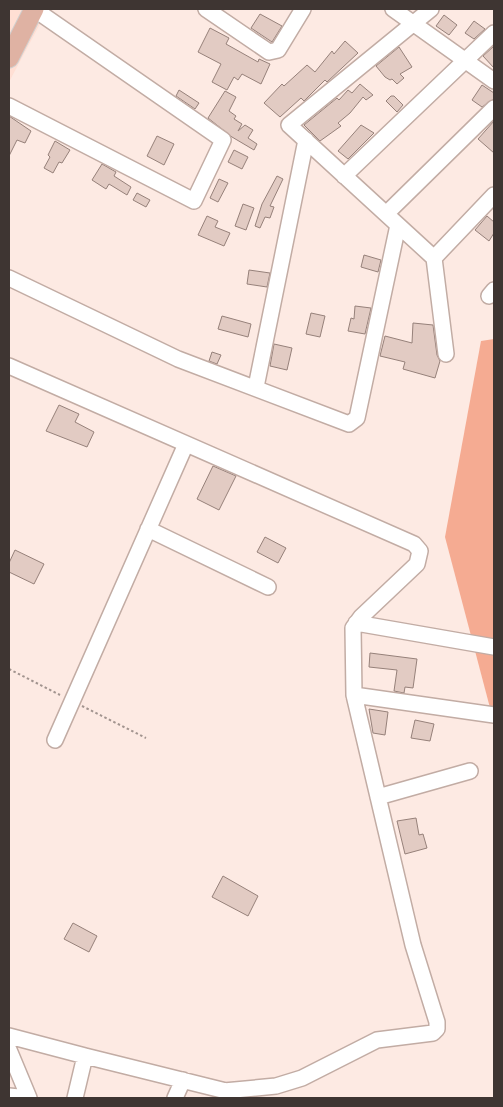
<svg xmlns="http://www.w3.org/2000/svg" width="503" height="1107" viewBox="0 0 503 1107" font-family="'Asap Condensed',sans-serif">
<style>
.built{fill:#ffdfd4}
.forest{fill:#f5ab92}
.building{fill:#e2cbc3;stroke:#96817a}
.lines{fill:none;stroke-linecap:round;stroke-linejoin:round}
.minor-casing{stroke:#c2aca4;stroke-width:18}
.major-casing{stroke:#d1cfce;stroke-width:21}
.path{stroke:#a2948f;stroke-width:2;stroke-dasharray:2.5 2.5;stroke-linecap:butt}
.minor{stroke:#fff;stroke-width:15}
.major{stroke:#dfb2a3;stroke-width:19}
</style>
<rect width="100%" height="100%" fill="#fdeae3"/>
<!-- built -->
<path class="built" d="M9 9H48L9 82Z"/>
<!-- forest -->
<path class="forest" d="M494 339V723L445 537 481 341Z"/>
<!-- building -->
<path class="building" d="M260 14 282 26 272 42 251 28Z
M444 15 457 25 449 35 436 26Z
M474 21 485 29 474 39 465 33Z
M210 28 229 38 226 44 258 62 259 59 270 64 261 84 242 74 238 80 234 77 227 90 212 82 221 64 198 52Z
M345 41 358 53 327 82 325 80 304 101 301 98 280 117 264 103 282 84 284 86 307 65 315 72 332 51 334 54Z
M494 46V68L483 56Z
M399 47 412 67 400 74 404 78 397 84 392 79 390 80 385 77 376 66Z
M360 84 373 95 366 100 363 97 350 113 338 123 341 126 320 141 304 125 337 98 339 100 348 90 352 93Z
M482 85 494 93V99L482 107 472 100Z
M179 90 199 103 195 109 176 96Z
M225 91 236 97 229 111 236 116 234 119 242 124 238 131 245 125 253 130 248 138 257 144 254 150 232 137 208 118Z
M391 96H394L403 105 397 112 386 101Z
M9 116 31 131 25 143 17 140 9 156Z
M494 121V153L478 139Z
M361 125 374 133 348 159 338 151Z
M157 136 174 144 164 165 147 156Z
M55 141 70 150 62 163 59 162 53 173 44 168 50 157 48 155Z
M234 150 248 157 242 169 228 162Z
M102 164 116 172 114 176 131 187 127 195 109 184 106 189 92 180Z
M277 176 283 179 270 206 274 207 270 218 265 217 260 228 255 226 262 204Z
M219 179 228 183 218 202 210 198Z
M137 193 150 200 146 207 133 200Z
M243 204 254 208 246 230 235 226Z
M207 216 218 221 215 227 230 233 224 246 198 235Z
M487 216 494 222V233L489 241 475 230Z
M364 255 381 260 378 272 361 267Z
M249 270 270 273 267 287 247 284Z
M355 306 371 308 365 334 348 331 351 318 354 319Z
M311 313 325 316 320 337 306 334Z
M222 316 251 324 248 337 218 329Z
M413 323 433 325 437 355 440 361 435 378 403 369 405 362 380 356 385 336 412 343Z
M274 344 292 348 287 370 270 366Z
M212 352 221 355 217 364 209 361Z
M59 405 79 414 75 422 94 432 87 447 46 431Z
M213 466 236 476 219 510 197 499Z
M265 537 286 548 278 563 257 552Z
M15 550 44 564 34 584 9 572V563Z
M370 653 417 659 413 688 405 687 404 693 394 691 397 670 369 667Z
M369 709 388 712 385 735 373 733Z
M415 720 434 724 430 741 411 738Z
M416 818 419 835 423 834 427 848 405 854 397 821Z
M223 876 258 896 248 916 212 897Z
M73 923 97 936 89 952 64 939Z"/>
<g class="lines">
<!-- minor casing -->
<g class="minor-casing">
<path id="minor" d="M206 9 269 52 278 50 303 9
M393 9 494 81
M431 9 289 125 434 258 494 195
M9 106 194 201 223 140 34 9
M344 176 494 33
M386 214 494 108
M434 258 446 354
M9 278 178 359 349 424 357 418 398 225
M489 296 494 290
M9 366 414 544 420 551 417 564 361 617 353 628 354 695 413 945 437 1022V1029L433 1033 377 1040 302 1078 276 1086 224 1091
M256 387 306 140
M148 529 268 587
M356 623 494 647
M354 695 494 715
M55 740 186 444
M378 797 470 771
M9 1036 85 1056 75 1098
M9 1050 29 1098 9 1096
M85 1056 234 1093
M175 1098 183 1080"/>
</g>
<!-- major casing -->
<g class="major-casing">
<path id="major" d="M9 58 34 9"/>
</g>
<!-- path -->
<path class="path" d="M9 669 60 695
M82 706 146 738"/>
<!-- minor -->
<use href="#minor" class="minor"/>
<!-- major -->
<use href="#major" class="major"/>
</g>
<!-- border -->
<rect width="503" height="1107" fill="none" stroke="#3e3532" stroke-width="20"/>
</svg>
